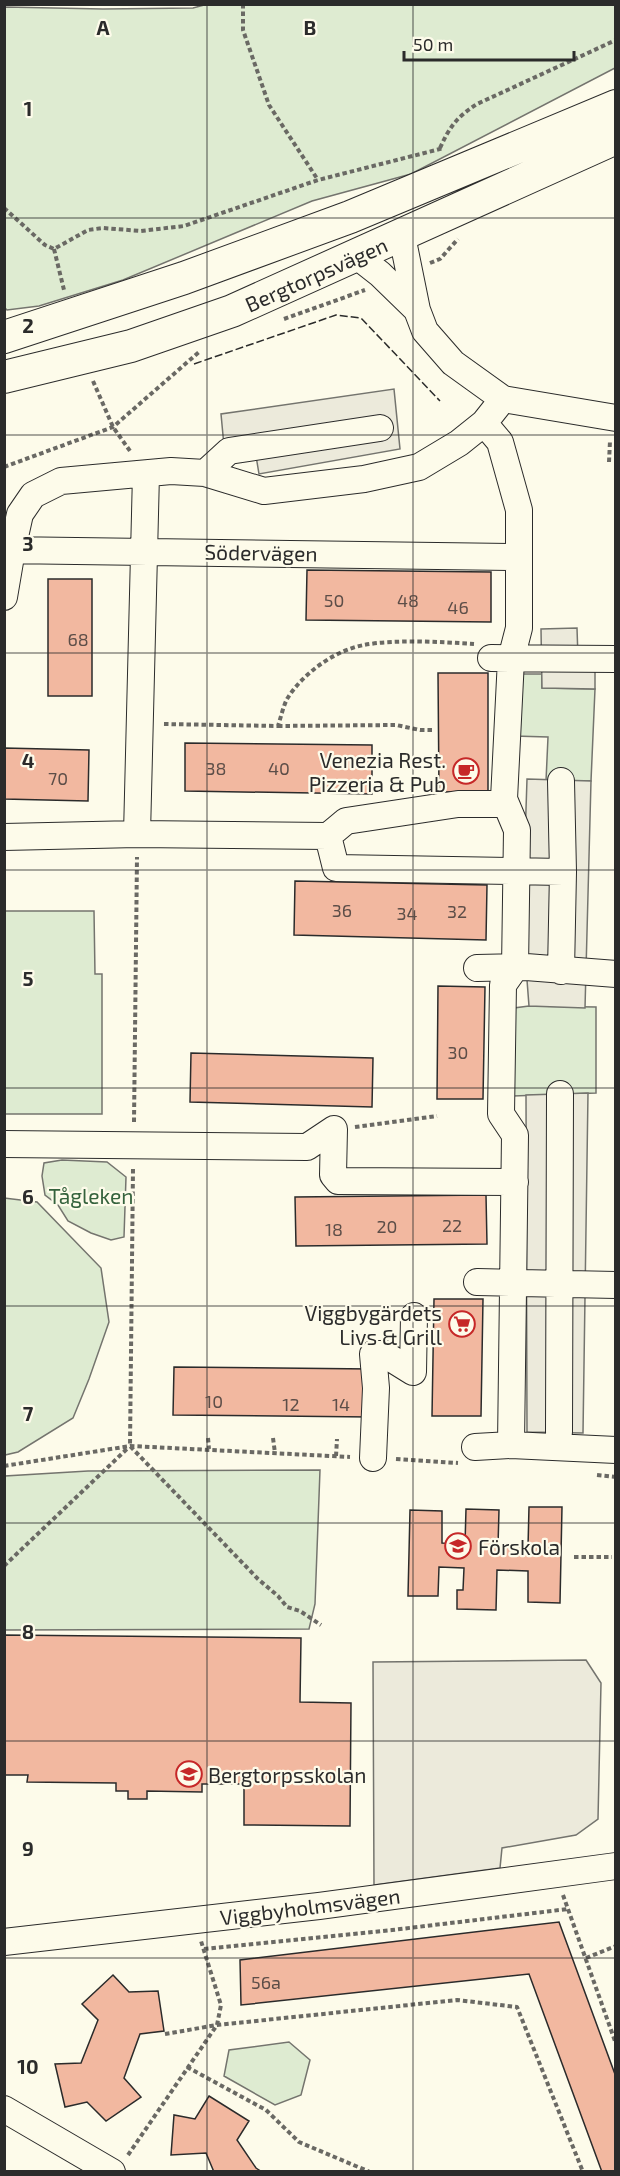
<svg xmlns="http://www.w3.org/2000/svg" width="620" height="2176" viewBox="0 0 620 2176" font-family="'Exo 2',sans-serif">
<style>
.green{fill:#deebd1;stroke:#74746e;stroke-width:1.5}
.parking{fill:#eceadb;stroke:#74746e;stroke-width:1.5}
.building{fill:#f2b8a0;stroke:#2b2b2b;stroke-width:1.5}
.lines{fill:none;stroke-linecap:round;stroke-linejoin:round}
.minor-casing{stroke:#2b2b2b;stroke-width:28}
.major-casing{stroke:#2b2b2b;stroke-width:34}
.path{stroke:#6a6964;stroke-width:4;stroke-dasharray:4.5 3;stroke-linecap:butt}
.minor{stroke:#fdfbea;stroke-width:26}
.major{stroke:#fdfbea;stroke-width:32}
.fence{stroke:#2b2b2b;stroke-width:1.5;stroke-dasharray:8 3;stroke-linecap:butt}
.grid{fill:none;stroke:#2b2b2b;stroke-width:1.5;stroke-opacity:0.55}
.labels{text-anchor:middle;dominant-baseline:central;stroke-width:4.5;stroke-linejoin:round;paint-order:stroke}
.number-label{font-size:18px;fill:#5d4e48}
.street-label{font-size:21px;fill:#2b2b2b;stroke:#fdfbea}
.poi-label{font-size:21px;fill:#2b2b2b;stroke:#fdfbea;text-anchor:end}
.park-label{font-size:21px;fill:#34623c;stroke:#fdfbea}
.grid-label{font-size:20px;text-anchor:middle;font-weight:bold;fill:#2b2b2b;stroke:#fdfbea;stroke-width:4.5;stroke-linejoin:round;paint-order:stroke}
</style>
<rect width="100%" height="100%" fill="#fdfbea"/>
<!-- green -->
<path class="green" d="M208 4 615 5V68L411 174 312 201 123 280 39 306 7 310 4 307 5 7 103 9 193 8Z
M515 674H542V688L595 689 591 781H546L548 737 514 736Z
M5 911H94L95 974H102V1114H5Z
M529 1006 596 1007V1093L513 1096 514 1008Z
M62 1160 107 1162 126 1177 124 1237 111 1240 91 1233 68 1221 58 1205 45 1195 42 1176 44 1163Z
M4 1198 37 1202 101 1268 109 1322 89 1379 73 1418 18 1452 5 1455Z
M320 1470 315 1604 309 1629 5 1630V1476L88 1471Z
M289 2042 310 2060 301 2095 275 2105 224 2076 229 2050Z"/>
<!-- parking -->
<path class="parking" d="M394 389 400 449 259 474 256 456 224 446 221 414Z
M577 628 578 658 595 659V689L542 688 541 629Z
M527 779 591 781 585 1008 529 1006 526 967 524 870Z
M588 1093 583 1433 527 1432 526 1095Z
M586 1660 601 1683 598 1819 576 1835 502 1848 500 1868 374 1885 373 1662Z"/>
<!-- building -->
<path class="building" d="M307 570 491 572V622L306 620Z
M48 579H92V696H48Z
M438 673H488V792H439Z
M185 743 372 745V794L185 791Z
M4 748 89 750 88 801 4 799Z
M295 881 487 885 486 940 294 935Z
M438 986 485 987 483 1099H437Z
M191 1053 373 1058 372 1107 190 1102Z
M486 1195 487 1244 296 1246 295 1197Z
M434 1299H483L481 1416H432Z
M174 1367 371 1369 370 1417 173 1415Z
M529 1507H562L560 1603 528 1602V1571L497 1570 496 1610 457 1609V1590H463L464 1568 439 1567 438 1596H408L410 1510 442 1511V1543L465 1544 466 1509 499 1510 498 1546 528 1547Z
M4 1635 301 1638 300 1702 351 1703 350 1826 244 1825V1784H202V1792L147 1791V1799H128V1791H116V1783L27 1782 28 1775H4Z
M559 1922 616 2077V2172H602L529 1974 241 2005 240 1960Z
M113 1975 129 1992 158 1991 164 2031 140 2034 124 2078 141 2097 106 2121 87 2102 65 2107 55 2064 81 2063 98 2020 82 2004Z
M209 2096 249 2121 237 2140 256 2168 262 2172H214L206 2153 171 2155 174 2115 195 2119Z"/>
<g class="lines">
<!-- minor casing -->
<g class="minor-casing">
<path id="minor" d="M402 236 417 310 425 331 453 363 503 399 616 418
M357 256 380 274 417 310
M484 423 500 442 519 510V628L511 659 504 799 517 830 515 968 503 985 501 1114 515 1135 511 1445
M205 473 229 451 380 428
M4 550 518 557
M4 597 12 550 20 514 33 495 61 481 171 471 205 473 264 491 364 479 419 467 459 443 484 423 503 399
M491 658 616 659
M506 804H458L346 821 328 836 336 868 563 872
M137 834 146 474
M4 837 137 834 328 836
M477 968 526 967 616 974
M561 971 563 872 561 781
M4 1144 307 1147 334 1129 333 1175 338 1181 515 1182
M477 1282 616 1285
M559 1432 560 1094
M475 1447 511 1445 616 1450
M373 1458 376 1388 373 1354H384L413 1372 414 1316
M4 1942 319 1906 616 1866
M4 2109 112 2172"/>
</g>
<!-- major casing -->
<g class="major-casing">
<path id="major" d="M4 337 184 278 350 217 616 106
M4 377 131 346 232 311 616 138"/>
</g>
<!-- path -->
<path class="path" d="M243 4V30L269 105 318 180
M440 148C450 126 457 117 477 104L616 40
M4 208 45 245 54 249 88 230 103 228 141 231 184 226 318 180 444 148
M54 249 64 290
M430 263 440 259 458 239
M284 319 365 290
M93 381 113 427 130 451
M609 462 610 441
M4 467 113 427 199 352
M164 724 278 726C281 717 283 707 287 699 302 674 335 650 364 645 395 639 442 642 474 644
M278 726 396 725 420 730H432
M134 1122 137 857
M355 1127 437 1116
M133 1169 130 1446 258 1579 278 1596 287 1607 300 1611 321 1625
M208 1438 209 1449
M273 1438 275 1453
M336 1456 337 1439
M396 1459 458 1463
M4 1466 130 1446 350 1457
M597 1475 616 1477
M574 1557H612
M4 1566 129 1447
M563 1895 616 2044
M204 1949 392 1930 568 1909
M586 1958 616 1946
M165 2034 217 2025 457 2000 517 2007 583 2172
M187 2067 266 2110 299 2142 370 2172
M128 2155 217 2025 221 2005 201 1941"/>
<!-- minor -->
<use href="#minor" class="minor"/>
<!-- major -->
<use href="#major" class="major"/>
<!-- fence -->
<path class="fence" d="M194 364 336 315 361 318 440 401"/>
</g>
<!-- grid -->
<path class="grid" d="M207 4V2172M413 4V2172M4 218H616M4 435H616M4 653H616M4 870H616M4 1088H616M4 1306H616M4 1523H616M4 1741H616M4 1958H616"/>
<!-- icons -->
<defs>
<g id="cafe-ring" transform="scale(1.35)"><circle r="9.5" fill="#fdfbea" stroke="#c62828" stroke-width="1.5"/><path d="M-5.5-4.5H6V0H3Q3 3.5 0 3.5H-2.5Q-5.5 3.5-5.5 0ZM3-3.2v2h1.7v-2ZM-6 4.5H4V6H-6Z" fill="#c62828"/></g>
<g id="supermarket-ring" transform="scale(1.35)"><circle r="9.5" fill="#fdfbea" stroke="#c62828" stroke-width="1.5"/><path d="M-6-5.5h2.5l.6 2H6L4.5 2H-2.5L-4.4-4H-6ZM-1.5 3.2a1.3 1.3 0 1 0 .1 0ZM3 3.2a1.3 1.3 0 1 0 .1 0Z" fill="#c62828"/></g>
<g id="school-ring" transform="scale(1.35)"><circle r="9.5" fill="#fdfbea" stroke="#c62828" stroke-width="1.5"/><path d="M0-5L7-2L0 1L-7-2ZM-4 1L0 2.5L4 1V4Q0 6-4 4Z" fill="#c62828"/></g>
</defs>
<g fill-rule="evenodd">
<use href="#cafe-ring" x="466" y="771"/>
<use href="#supermarket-ring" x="462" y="1324"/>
<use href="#school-ring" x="458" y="1546"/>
<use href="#school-ring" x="189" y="1774"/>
</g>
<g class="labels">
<!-- number labels -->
<g class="number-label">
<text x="334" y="600">50</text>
<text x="408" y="600">48</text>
<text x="458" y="607">46</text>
<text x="78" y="639">68</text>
<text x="216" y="768">38</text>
<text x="279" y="768">40</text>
<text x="58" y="778">70</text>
<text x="342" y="910">36</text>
<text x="457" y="911">32</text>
<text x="407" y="913">34</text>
<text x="458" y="1052">30</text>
<text x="452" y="1225">22</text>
<text x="387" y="1226">20</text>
<text x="334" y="1229">18</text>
<text x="214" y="1401">10</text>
<text x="291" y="1404">12</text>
<text x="341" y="1404">14</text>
<text x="266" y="1982">56a</text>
</g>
<!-- street labels -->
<g class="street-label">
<text transform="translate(316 274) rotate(-24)">Bergtorpsvägen</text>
<text transform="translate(261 552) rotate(1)">Södervägen</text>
<text transform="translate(310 1906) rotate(-7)">Viggbyholmsvägen</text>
</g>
<!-- poi labels -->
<g class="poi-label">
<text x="446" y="759">Venezia Rest.<tspan x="446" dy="24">Pizzeria &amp; Pub</tspan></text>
<text x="442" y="1312">Viggbygärdets<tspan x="442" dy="24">Livs &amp; Grill</tspan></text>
<text x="478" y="1546" text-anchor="start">Förskola</text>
<text x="208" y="1774" text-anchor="start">Bergtorpsskolan</text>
</g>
<!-- park labels -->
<g class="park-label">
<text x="91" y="1195">Tågleken</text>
</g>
</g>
<g class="grid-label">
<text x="103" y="35">A</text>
<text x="310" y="35">B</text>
<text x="28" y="116">1</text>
<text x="28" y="333">2</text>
<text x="28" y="551">3</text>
<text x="28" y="768">4</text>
<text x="28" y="986">5</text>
<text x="28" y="1204">6</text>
<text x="28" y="1421">7</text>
<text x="28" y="1639">8</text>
<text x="28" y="1856">9</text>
<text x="28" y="2074">10</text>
</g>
<!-- border -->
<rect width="620" height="2176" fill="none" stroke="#2b2b2b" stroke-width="12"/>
<!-- scale -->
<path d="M404 51v9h170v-9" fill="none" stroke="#2b2b2b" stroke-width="3"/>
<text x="413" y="51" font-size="18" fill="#2b2b2b" stroke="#fdfbea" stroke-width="4.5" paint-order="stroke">50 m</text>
</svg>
